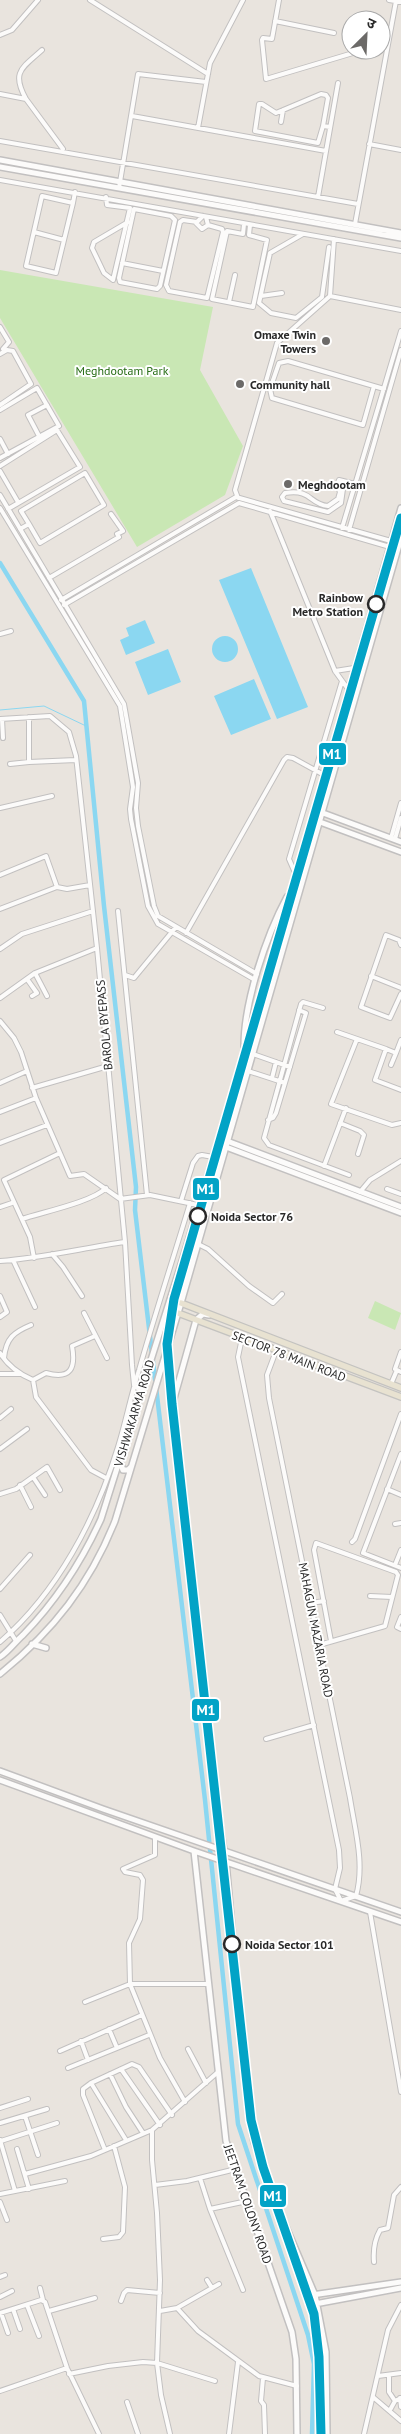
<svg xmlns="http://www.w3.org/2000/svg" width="401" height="2434" viewBox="0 0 401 2434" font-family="'PT Sans','Noto Sans Devanagari',sans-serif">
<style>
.green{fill:#c9e7b4}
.water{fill:#8bd7f1}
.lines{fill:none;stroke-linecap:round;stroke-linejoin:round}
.stream{stroke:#8bd7f1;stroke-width:1}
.canal{stroke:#8bd7f1;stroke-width:4.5}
.street-casing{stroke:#c2c0c0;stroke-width:6}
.secondary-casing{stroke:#c2c0c0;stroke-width:8}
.primary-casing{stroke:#c4c3c0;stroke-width:8}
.street{stroke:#fcfbfa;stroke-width:4}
.secondary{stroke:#fcfbfa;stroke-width:5}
.primary{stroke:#e8e2d1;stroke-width:5.5}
.metro-1-casing{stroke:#fff;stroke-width:12}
.metro-1{stroke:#02a3c6;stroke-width:9}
.poi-dot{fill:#6c6a68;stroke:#fff;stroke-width:2}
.stop-dot{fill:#fff;stroke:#292929;stroke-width:2.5}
.labels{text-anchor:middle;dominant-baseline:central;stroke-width:4;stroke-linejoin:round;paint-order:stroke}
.poi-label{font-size:12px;font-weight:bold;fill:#292929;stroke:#fff;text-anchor:start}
.park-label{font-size:12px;fill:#266c14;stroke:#fff}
.stop-label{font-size:12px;font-weight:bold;fill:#292929;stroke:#fff;text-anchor:start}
.street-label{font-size:12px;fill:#292929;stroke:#fff}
.line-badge{stroke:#fff;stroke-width:2}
.badge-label{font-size:14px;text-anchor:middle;font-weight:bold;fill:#fff}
</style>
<rect width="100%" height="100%" fill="#e9e4de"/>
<!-- green -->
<path class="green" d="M0 270 213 307 200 370 243 446 225 495 137 547 0 318Z
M375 1301 401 1313 395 1330 368 1318Z"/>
<!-- water -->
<path class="water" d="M251 568 308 707 277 719 219 580Z
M145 620 155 643 126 655 120 640 129 636 126 628Z
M212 649a13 13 0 1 1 26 0a13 13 0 1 1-26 0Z
M168 649 181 682 148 695 135 662Z
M254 679 271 719 231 735 214 696Z"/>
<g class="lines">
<!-- stream -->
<path class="stream" d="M0 710 44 706 86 726"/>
<!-- canal -->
<path class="canal" d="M0 563 84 701 104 906 136 1187 135 1210 205 1800 238 2124 308 2335 314 2364 312 2434"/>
<!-- street casing -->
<g class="street-casing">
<path id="street" d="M90 0 208 74
M279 0 272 39 263 38 262 40 266 79 363 50
M389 0 401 2
M275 21 334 33
M0 35 12 30 38 0
M0 94 26 99C11 72 22 68 42 50
M26 99 63 149
M132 116 326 151
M281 122 283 110
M323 126 328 98 326 95 321 94 276 113 262 104H259L255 131 318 143 323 126 330 127
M198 128 210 63 243 0
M0 141 358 204
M369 144 401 150
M0 180 401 251
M119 188 138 74 206 82
M106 197 107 205 130 208 113 280 104 273 92 248 94 242 128 222
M318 197 338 83
M73 203 42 196 26 266 56 273 73 203 75 192
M134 209 171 216 175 220 160 286 157 289 120 282 119 278Z
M203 216 196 223 202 229 208 225 206 217
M197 222 183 220 180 222 166 285 169 291 207 298 223 232 222 229 208 225
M244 224 243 234 227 231 212 299 253 307 267 240 249 235 250 225
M355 224 396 1
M34 232 64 240
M303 234 270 253 259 303 271 313 296 318 322 297 329 247
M122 263 163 271
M261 296 282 293
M330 296 334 239
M229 302 235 275
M0 327 9 342 3 349
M0 354 7 350 13 351 31 384 0 405
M374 386 363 425 272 398 270 389 279 363 288 361 384 389
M0 410 37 388 59 426 0 458
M39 436 28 415 47 405
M0 439 8 454
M0 466 57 430 80 467 8 509
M0 471 18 502
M343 489 341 503 328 512 284 501 282 497 285 493C313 489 308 504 328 506L338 499 340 492 337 485 339 480 355 484
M0 495 124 704 138 783 136 808 138 826 154 906 158 916 257 974
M238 498 235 490 277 343 330 296 401 310
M0 508 120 706 133 787 130 809 131 819 148 906 158 924 255 980
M270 511 335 671 348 689
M342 528 401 331
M20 529 29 524 21 511 85 473 104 505 40 543 29 524
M349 530 401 350
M49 578 119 537 117 534 123 531 111 514
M61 600 236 497 391 541
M64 605 239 503 390 547
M0 634 11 631
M335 671 354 668
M29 717V762L76 760
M0 719 50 716 69 732 76 756 97 948 125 1242 132 1365 134 1385 141 1391
M2 719 3 738
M10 764 29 762
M0 808 52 796
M391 838 401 803
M395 839 401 818
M0 875 46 856 57 887
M296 875 289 859 342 681
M0 909 57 887 67 889 90 885
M118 911 147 1195
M186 933 284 760 287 757 293 758 324 775
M401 945 399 940 386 935 361 1007 390 1018 401 994
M0 949 22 934 93 911
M35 973 47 996
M125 975 134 978 176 927
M371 976 401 988
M27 979 37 993 32 996
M0 998 35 973 97 948
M323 1008 303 1002 301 1004 264 1138 269 1145 349 1175
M0 1021 14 1038 21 1052 36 1098 70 1176 84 1174 120 1199 150 1195 198 1205
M337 1032 386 1049 375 1080 401 1090
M357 1039 331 1104 392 1125 401 1123
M386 1049 396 1053 401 1040
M253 1054 290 1067
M391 1065 396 1053
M248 1071 285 1083
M272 1078 276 1062
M0 1083 27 1071
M32 1088 108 1066
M0 1112 36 1098
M268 1120 273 1118 276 1113 306 1013 299 1010
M340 1123 360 1131 364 1135 358 1154
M0 1143 47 1125
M324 1166 346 1108
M387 1189 401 1194
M360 1192 370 1180 401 1161
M181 1201 193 1163 198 1156 202 1155 213 1157
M0 1207 12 1203
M22 1219C43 1212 92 1202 106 1188
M198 1244 208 1249 249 1286 273 1303 282 1294
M52 1254 63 1267 82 1296
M34 1258 30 1237 4 1180 60 1153
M13 1260 35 1307
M0 1261C42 1258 83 1248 125 1242
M0 1296 7 1312 0 1317
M84 1313 107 1358
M242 1338 238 1357 339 1850 340 1868 335 1889 341 1901 356 1896C365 1864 355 1830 350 1798L269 1398 267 1375 276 1351
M401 1352 395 1369 401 1372
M0 1353C8 1366 19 1374 33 1380L46 1373C71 1380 76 1368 72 1346L95 1336
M4 1358C6 1338 14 1332 31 1325
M0 1374H19
M33 1380 36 1397 91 1470 106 1478
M391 1384 397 1370
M0 1418 11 1409
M0 1449 27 1429
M401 1454 363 1553 401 1568
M33 1477 45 1495
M20 1485 31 1507
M387 1489 401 1495
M0 1494 16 1489 47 1467 60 1490
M395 1524 401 1523
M352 1542 355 1539 401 1414
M395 1565 401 1550
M0 1589 30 1555
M370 1596 392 1597
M311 1603 324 1601
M0 1615 16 1641
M401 1617 397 1627 401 1629
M0 1642C57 1593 96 1519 118 1447 126 1421 131 1395 139 1370 155 1314 173 1259 190 1203
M319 1645 385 1626 398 1575 396 1572 316 1543 314 1550 331 1641
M266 1739 314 1725
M155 1837V1855L123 1869 125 1872 140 1875 143 1880 140 1919 129 1943 130 1984 160 2058 185 2102
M370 1912 401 2092
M85 2002 130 1984H209
M109 2029 117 2048
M81 2041 88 2060
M188 2049 206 2083
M60 2051 142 2015
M68 2068 149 2035
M121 2069 160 2125
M110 2074 126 2107 143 2133
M91 2083 83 2089V2095L105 2150
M0 2108 28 2099
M25 2116 38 2155
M0 2123 47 2109
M152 2130V2160L157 2213 160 2280 157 2363 161 2395 170 2434
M0 2140 15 2191
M126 2140 91 2083 132 2064 139 2067 172 2115
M1 2141 57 2123
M17 2149 29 2189
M25 2174 91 2156 152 2130 218 2072
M200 2178 210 2209 243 2290
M155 2185 187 2181 236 2169
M0 2194 65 2181
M0 2202 7 2220
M210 2209 247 2201
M103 2239 119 2237 123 2232 125 2187 114 2146
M374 2262C373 2251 375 2239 380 2230L388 2228 394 2195 401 2187
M0 2277 5 2275
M207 2280 212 2288
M40 2288 43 2300
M0 2297 12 2291
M121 2301 124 2293 127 2290 160 2293
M27 2305 39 2336
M177 2308 219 2284
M13 2309 20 2329
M49 2311 95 2298
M160 2311 177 2308 198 2331 259 2376 297 2386
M0 2313 41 2300 45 2302 67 2368 99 2434
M1 2313 8 2333
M69 2374 108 2366 143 2362 157 2363 215 2381
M389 2375V2392L395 2401
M378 2376 401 2373
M263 2378 261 2401 264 2405 265 2434
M0 2391 67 2368
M373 2397 401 2421
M400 2398 401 2407
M127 2402 138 2434
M390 2410 395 2401 401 2398
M229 2434 238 2362
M364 2434 388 2330 401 2305"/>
</g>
<!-- secondary casing -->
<g class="secondary-casing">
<path id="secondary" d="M0 160 401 233
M0 167 401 238
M323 813 401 842
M320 822 401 852
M244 1046C244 1002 266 936 287 897
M227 1141 401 1207
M226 1147 401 1213
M209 1315 203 1314 196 1320 173 1402 212 1774 224 1851
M120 1462 123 1470H128L131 1467
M32 1644 46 1648
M0 1657C9 1651 15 1642 23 1635 56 1601 81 1563 101 1519L184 1255 265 985 401 508
M0 1674C53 1631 90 1584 115 1521L181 1303 401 538
M0 1771 103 1809 401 1912
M0 1780 194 1851 401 1922
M194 1851 226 2141 292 2332 296 2359 297 2434
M226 1862 249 2115 254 2142 272 2194 315 2295 326 2352 327 2434
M312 2290 309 2296 320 2333
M312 2295 401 2282
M315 2304 401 2288
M323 2434V2384"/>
</g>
<!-- primary casing -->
<g class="primary-casing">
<path id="primary" d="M181 1303 401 1388
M178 1313 401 1397"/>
</g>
<!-- street -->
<use href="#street" class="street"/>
<!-- secondary -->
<use href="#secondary" class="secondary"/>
<!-- primary -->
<use href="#primary" class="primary"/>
<!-- metro-1 casing -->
<g class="metro-1-casing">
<path id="metro-1" d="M321 2434 319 2357 314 2314 263 2167 251 2120 172 1404 167 1344 174 1299 401 518"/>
</g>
<!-- metro-1 -->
<use href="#metro-1" class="metro-1"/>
</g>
<!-- markers -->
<g class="poi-dot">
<circle cx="326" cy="341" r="5"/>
<circle cx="240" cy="384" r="5"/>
<circle cx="288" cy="484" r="5"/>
</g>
<g class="stop-dot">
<circle cx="376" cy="604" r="8"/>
<circle cx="198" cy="1216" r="8"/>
<circle cx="232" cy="1944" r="8"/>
</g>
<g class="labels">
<!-- poi labels -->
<g class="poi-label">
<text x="316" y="334" text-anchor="end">Omaxe Twin<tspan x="316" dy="14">Towers</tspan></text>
<text x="250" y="384">Community hall</text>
<text x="298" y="484">Meghdootam</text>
</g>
<!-- park labels -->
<g class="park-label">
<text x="122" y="370">Meghdootam Park</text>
</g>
<!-- stop labels -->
<g class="stop-label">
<text x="363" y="597" text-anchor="end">Rainbow<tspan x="363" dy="14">Metro Station</tspan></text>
<text x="211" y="1216">Noida Sector 76</text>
<text x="245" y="1944">Noida Sector 101</text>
</g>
<!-- street labels -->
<g class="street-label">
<text transform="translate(104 1025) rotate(-95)">BAROLA BYEPASS</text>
<text transform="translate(289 1356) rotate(21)">SECTOR 78 MAIN ROAD</text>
<text transform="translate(134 1413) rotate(-73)">VISHWAKARMA ROAD</text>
<text transform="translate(316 1630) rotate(79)">MAHAGUN MAZARIA ROAD</text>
<text transform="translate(248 2204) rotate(71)">JEETRAM COLONY ROAD</text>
</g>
</g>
<g class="line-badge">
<rect x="318" y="742" width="29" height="24" rx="5" fill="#02a3c6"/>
<rect x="192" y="1177" width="28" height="24" rx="5" fill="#02a3c6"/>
<rect x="191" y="1698" width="29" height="24" rx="5" fill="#02a3c6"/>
<rect x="259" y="2184" width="28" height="24" rx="5" fill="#02a3c6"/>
</g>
<g class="badge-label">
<text x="332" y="759">M1</text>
<text x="206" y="1194">M1</text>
<text x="206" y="1715">M1</text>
<text x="273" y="2201">M1</text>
</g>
<!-- north arrow -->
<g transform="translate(366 35) rotate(24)"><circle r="24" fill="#ffffff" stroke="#a9a9a9"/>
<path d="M0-4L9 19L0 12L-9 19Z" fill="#6c6a68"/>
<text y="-8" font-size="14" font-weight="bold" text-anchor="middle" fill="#292929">उ</text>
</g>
</svg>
